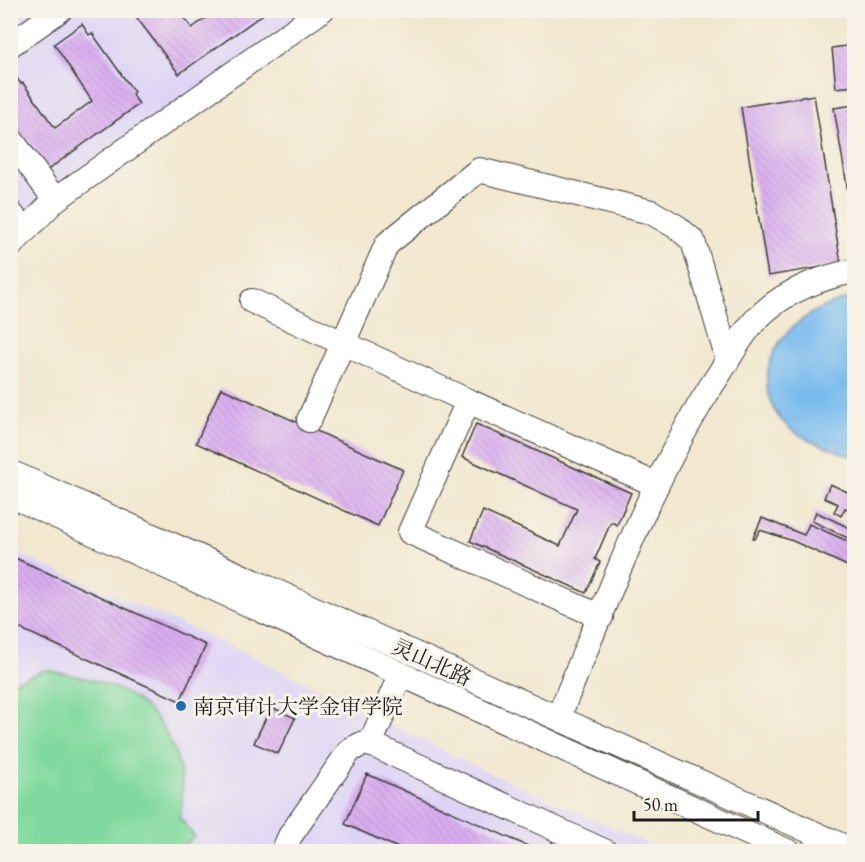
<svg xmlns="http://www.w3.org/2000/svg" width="865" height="862" viewBox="0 0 865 862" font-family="'EB Garamond','Noto Serif SC',serif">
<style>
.built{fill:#ded5f6}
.pitch{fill:#80d99e;stroke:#4e7a5d;stroke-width:1.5}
.water{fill:#79bbee;stroke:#4a6c85;stroke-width:1.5}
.building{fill:url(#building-back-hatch)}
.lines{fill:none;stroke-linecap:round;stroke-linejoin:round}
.minor-casing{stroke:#3c3a37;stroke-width:26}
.minor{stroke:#fff;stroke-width:24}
.poi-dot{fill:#1f6fb2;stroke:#f7f3e8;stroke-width:2}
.labels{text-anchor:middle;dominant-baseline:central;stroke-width:6;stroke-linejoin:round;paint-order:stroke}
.street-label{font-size:21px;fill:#1c1c1c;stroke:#f7f3e8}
.poi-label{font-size:21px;fill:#1c1c1c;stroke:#f7f3e8;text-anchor:start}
</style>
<defs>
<pattern id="building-back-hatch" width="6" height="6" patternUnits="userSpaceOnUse" patternTransform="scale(1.5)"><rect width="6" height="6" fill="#daaef1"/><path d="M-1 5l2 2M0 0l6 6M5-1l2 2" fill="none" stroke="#ba95ce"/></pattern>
</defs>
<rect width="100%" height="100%" fill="#f7f3e8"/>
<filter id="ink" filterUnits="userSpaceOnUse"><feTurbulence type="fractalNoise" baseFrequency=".0167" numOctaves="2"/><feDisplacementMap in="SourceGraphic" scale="12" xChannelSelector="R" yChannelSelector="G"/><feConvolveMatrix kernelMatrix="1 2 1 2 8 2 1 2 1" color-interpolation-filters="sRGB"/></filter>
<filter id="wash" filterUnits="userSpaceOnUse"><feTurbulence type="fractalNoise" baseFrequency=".008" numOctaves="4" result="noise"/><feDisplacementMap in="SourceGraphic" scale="24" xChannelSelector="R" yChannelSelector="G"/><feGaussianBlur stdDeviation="1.35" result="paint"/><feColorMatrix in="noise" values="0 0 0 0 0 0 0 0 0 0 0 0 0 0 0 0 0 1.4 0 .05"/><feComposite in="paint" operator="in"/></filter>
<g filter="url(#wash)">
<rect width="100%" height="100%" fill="#f2e7cf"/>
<!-- built -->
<path class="built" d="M11 11H316L11 242Z
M11 551 240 650 464 761 663 851 11 852Z"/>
<!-- pitch -->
<path class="pitch" d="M45 670C105 680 154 692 176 755 183 777 184 795 180 818L195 837 174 851H11V683Z"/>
<!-- water -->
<path class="water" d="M854 297V458C832 448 802 441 785 424 773 412 766 396 767 378 771 332 812 307 854 297Z"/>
<g id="blocks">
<!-- building -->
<path class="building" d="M131 10H179L192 28 217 10H269L179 74Z
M82 24 89 35 92 33 134 92 132 94 139 104 42 174 10 133V76L14 74 21 84 23 83 55 128 92 101 54 44Z
M854 45V86L836 88 832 48Z
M814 95 841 264 768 276 741 107Z
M854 105V222H853L834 108Z
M221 388 403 470 378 526 196 443Z
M476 424 631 493 617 525 611 522 595 559 600 562 586 593 470 541 483 511 560 546 577 509 462 457Z
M830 484 854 495V522L849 520 853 511 845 508 841 516 834 512 838 504 824 498Z
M816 512 854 530V541L812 521Z
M762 518 804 535 809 524 854 544V569L793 541 760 530 755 539 753 538Z
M13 557 206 645 180 701 10 624V563Z
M271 707 295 718 278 754 254 743Z
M367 774 541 852H407L345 824Z
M553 840 580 852H548Z"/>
</g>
</g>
<g filter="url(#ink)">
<use href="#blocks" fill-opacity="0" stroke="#3c3a37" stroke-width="1.5"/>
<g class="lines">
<!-- minor casing -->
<g class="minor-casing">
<path id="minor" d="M10 45 60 10
M10 138 55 200
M10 212 24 230
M10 246 55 200 322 10
M252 301 468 401
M309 420 387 244 479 170 651 212 677 227 693 241 728 360
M10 472 854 851
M10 495 789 852
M601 617 410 532 468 401 657 485
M558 718C607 601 650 477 721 371 733 352 746 327 764 312 788 290 823 277 854 271
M370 744 401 674
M287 852 286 845 290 836 350 750 364 743 375 746 606 852"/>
</g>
<!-- minor -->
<use href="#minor" class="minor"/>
</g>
</g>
<!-- markers -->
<circle class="poi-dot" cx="181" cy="706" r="6"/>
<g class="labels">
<!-- street labels -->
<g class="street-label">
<text transform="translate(432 662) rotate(24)">灵山北路</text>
</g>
<!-- poi labels -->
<g class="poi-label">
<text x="193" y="706">南京审计大学金审学院</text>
</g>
</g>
<!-- margin -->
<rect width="865" height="862" fill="none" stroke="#f7f3e8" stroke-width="36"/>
<!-- scale -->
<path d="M634 811v9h124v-9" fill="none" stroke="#1c1c1c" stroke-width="3"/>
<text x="643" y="811" font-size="18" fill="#1c1c1c" stroke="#f7f3e8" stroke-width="4.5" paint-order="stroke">50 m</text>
</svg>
